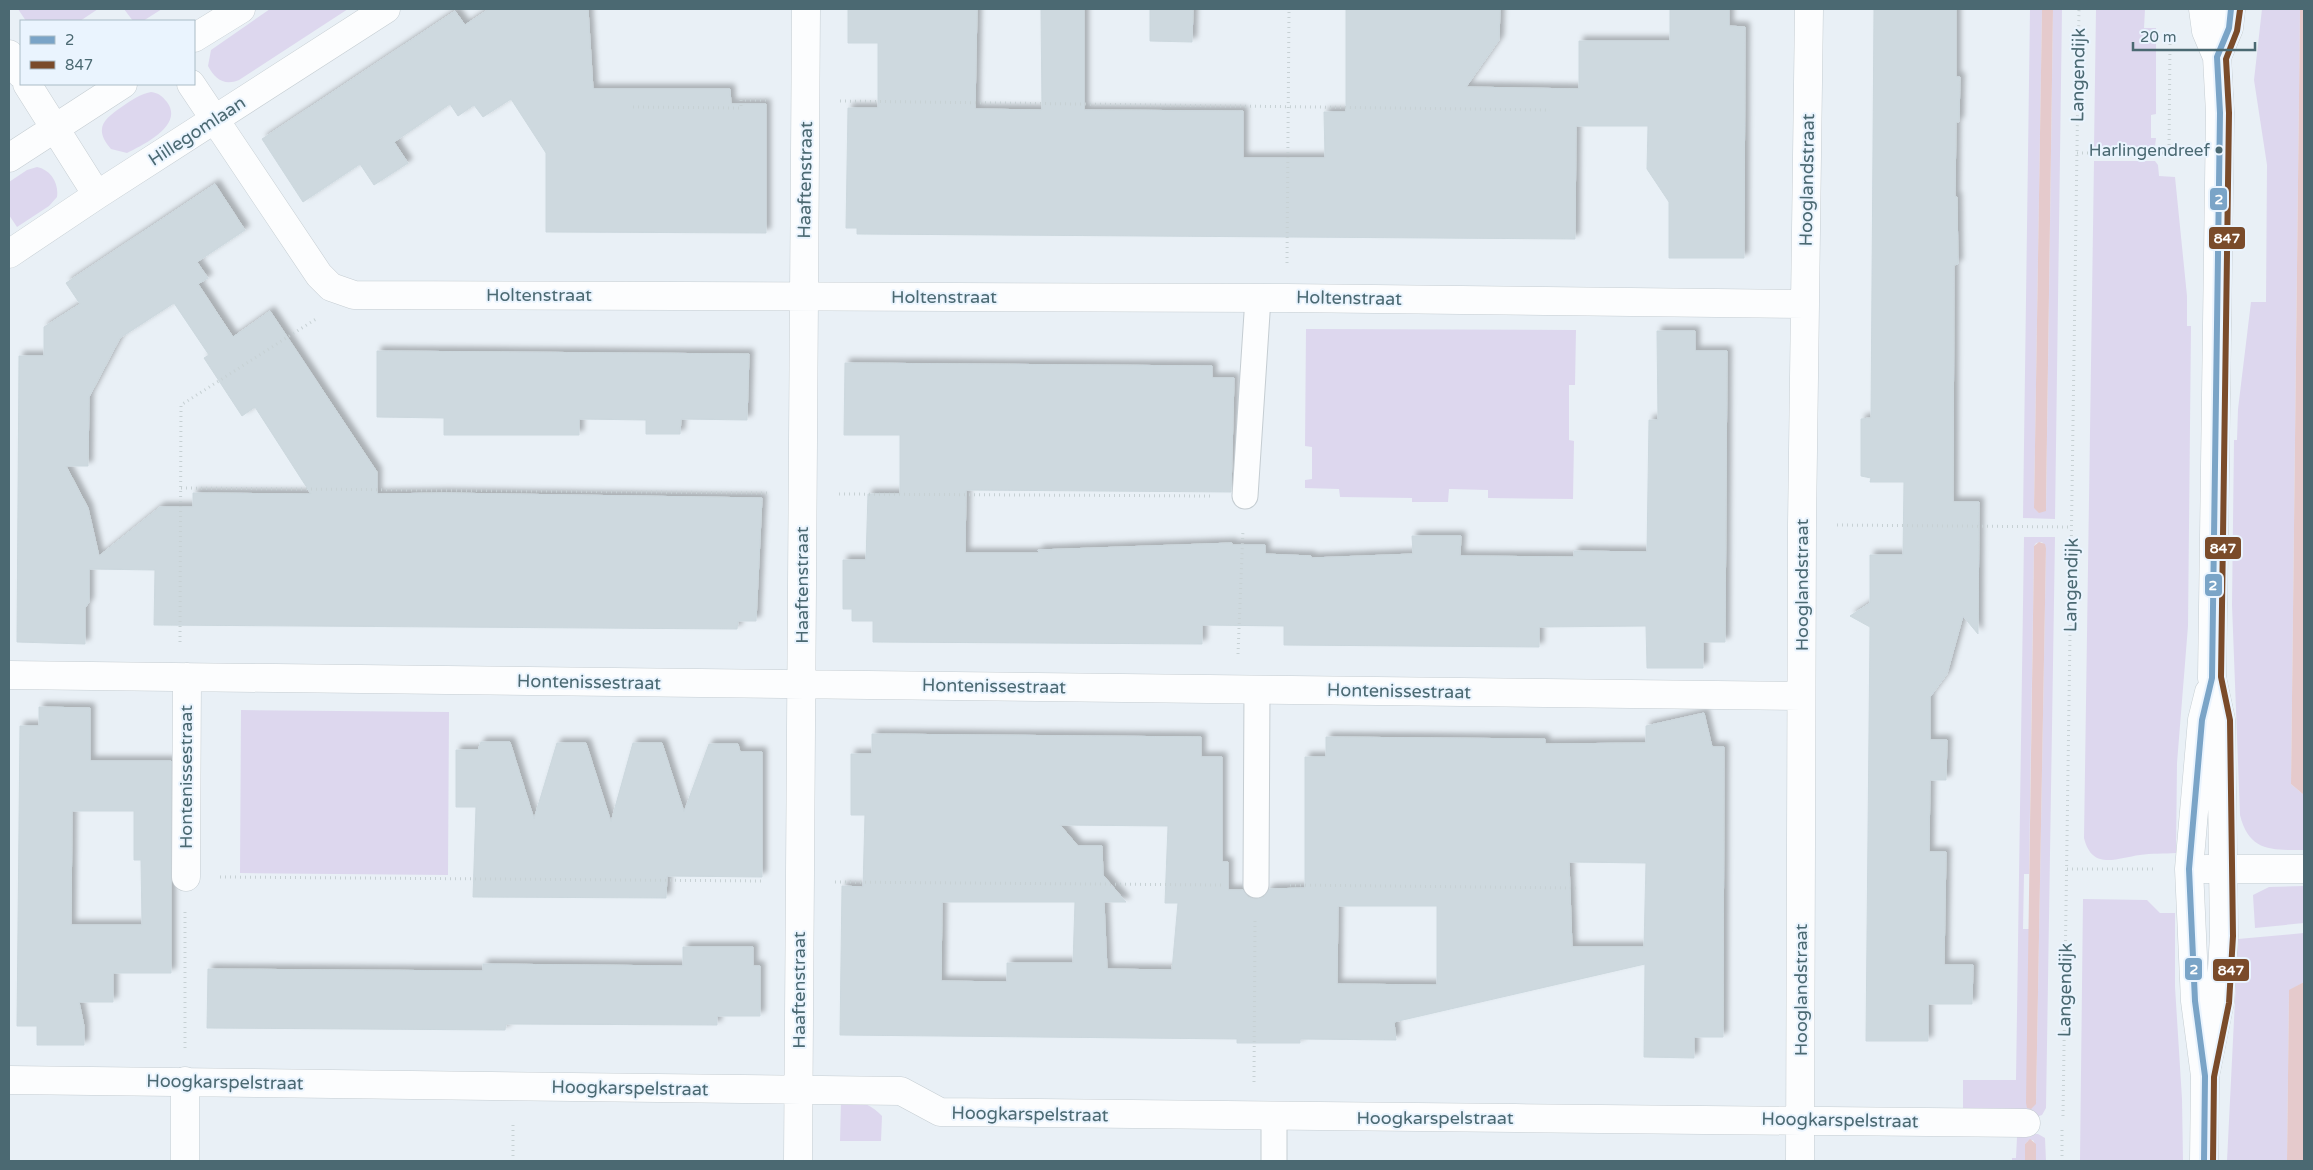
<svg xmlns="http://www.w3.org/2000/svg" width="2313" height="1170" viewBox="0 0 2313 1170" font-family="'Varela Round',sans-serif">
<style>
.green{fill:#ddd7ee;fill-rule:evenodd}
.water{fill:#e5cacc}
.building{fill:#ced9df;stroke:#ccd8de;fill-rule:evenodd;filter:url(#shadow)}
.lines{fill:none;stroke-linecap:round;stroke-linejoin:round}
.service-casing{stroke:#c5cdd2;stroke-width:27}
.minor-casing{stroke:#c5cdd2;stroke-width:29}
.path{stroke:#c7d1d4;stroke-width:3;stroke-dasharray:1 4;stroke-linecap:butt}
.service{stroke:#fcfdfe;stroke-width:25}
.minor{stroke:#fcfdfe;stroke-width:28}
.bus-1-casing{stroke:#eaf4fe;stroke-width:10}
.bus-2-casing{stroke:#eaf4fe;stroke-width:10}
.bus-1{stroke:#7aa4c7;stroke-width:6}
.bus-2{stroke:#7a4b2a;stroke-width:6}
.bus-dot{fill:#4b6972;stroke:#eaf4fe;stroke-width:2}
.labels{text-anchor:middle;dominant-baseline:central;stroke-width:4;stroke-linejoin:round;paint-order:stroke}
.bus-label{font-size:17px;fill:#4b6972;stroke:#eaf4fe;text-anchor:end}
.street-label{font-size:18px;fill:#4b6972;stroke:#eaf4fe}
.line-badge{stroke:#eaf4fe;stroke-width:2}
.badge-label{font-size:14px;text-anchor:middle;font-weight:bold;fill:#fff}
</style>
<defs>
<filter id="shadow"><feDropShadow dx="4.5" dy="-4.5" stdDeviation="2.5" flood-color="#0004"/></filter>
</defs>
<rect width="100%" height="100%" fill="#e9f0f6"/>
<!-- green -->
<path class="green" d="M18 9H98L80 21H26Z
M124 9H162L143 21H133Z
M270 9H348L239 80C224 86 215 79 208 66L211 50Z
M2030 9H2042L2034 508 2046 511 2053 9H2062L2055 519 2023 518Z
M2096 9H2145L2144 28H2156V114L2151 115V138H2156L2155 147H2094Z
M2262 9H2300L2291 784 2304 795V850C2272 850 2249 852 2240 815L2232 605 2234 440H2237L2238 409 2251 302H2266L2267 165 2254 80Z
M151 92C159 93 162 96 167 102 184 125 145 144 127 153L111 149C93 128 104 119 123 106 132 100 140 94 151 92Z
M2094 161H2155L2158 165 2159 176 2175 177 2187 296V326H2191L2188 626 2177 763 2176 853C2164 854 2151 853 2140 855 2117 858 2092 871 2084 838Z
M37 167C51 170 59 183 57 197L49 206 17 227 9 215V182L27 170Z
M1306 329 1576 330 1575 385H1569V440L1574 441 1573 499 1488 498V490L1449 489 1448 502H1412V498L1340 497 1339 489 1305 488V480L1312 479V447L1305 446Z
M2024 537H2055L2046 1108 2042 1115 2039 1116 1971 1114 1963 1109V1080H2016ZM2042 542 2046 548 2036 1104 2029 929H2023L2024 874H2029L2034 546 2036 543Z
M241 710 449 712 448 875 240 873Z
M2304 886V923L2255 928 2253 895 2269 887Z
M2083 899 2147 900 2160 913H2175V987L2182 1099 2183 1161H2080Z
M2304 933V982L2289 991 2287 1161H2227L2238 939Z
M841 1101C859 1102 869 1102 882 1116L881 1141H840Z
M2020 1134H2038L2045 1138 2046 1161H2036V1146L2033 1140 2028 1141 2025 1144V1161H2012V1158H2016L2017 1137Z"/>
<!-- water -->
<path class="water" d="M2042 9H2053L2046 507V511L2039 513 2034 508Z
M2300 9H2304V795L2291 784Z
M2039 542 2045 544 2046 548 2036 1104 2031 1109 2027 1108 2026 1103 2034 546Z
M2304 982V1161H2287L2289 990Z
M2030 1139 2036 1144V1161H2025V1144Z"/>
<!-- building -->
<path class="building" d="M489 9H588L593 89H730L731 104H766V233L546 232V153L511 99 483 117 474 105 458 116 450 104 394 142 408 163 374 185 360 164 303 202 262 139 455 11 465 25Z
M848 9H977L975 109 1042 110 1041 9H1084V110L1243 111V158H1325L1324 112H1346V9H1500L1499 40 1466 87 1579 89V41H1670V9H1729V26L1745 27 1744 258H1669V202L1647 169 1648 126H1576L1575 239 857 234V228H846L848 108H878V43H848Z
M1150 9H1193L1192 42 1150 41Z
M1874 9H1956V77H1960L1959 122H1956L1955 197H1957L1958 264 1954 265 1953 502H1979L1978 634 1963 616 1947 674 1930 697V740H1947L1946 780H1930L1929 852H1946L1944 965H1973L1972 1004H1928V1041H1866L1870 627 1850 616 1870 603V555H1903L1904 482H1870L1871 478 1861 476V419L1871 418Z
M215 184 245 230 197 262 208 278 198 284 233 337 270 311 377 472V494L444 493 762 498 756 621H738L737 629 154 625 155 570 89 569V602L85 608V644L17 642 19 356H44V327L80 304 66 283ZM174 303 209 355 204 358 242 416 255 407 311 494 193 493V507H160L99 556 88 508 66 466H88L89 397 120 338Z
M1657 331H1695V351H1727L1725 642H1703V668H1647L1646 626 1539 627V647L1284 645V626L1202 625V644L873 642V621H852V609H843V560H866L868 494H900V435H844L845 363 1212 366V378H1234L1231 492 966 490 965 553H1039L1038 550 1232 543V545H1265V554L1311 556V558L1413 554 1412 536H1461L1460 556 1574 557V551L1647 552 1649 420H1658Z
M377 351 749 354 747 420 681 419 680 434H646V420L579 419V435H444V418L377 417Z
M39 707 90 708V761H171V973H113V1002H79L84 1026V1045H37V1026H17L20 726H39ZM72 811H134V860H141L142 925H71Z
M1704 713 1712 747H1724L1723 1037H1694V1058L1644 1057 1645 964 1394 1022 1396 1040 1300 1039V1043H1237V1039L840 1035 842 886 863 887 865 815H851V754H872V734L1201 737V757H1222V862H1228V890H1243L1248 897 1256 899 1264 897 1269 889 1305 888V757H1326V737L1545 739V744L1646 743V726ZM1060 825 1168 826 1165 903H1178L1172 970 1107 969 1104 902H1126L1103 875 1102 846H1078ZM1569 862 1646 863 1644 947H1572ZM942 902H1075L1073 963H1007V982L941 981ZM1338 906H1437V985L1337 984Z
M481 742H510L534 819 557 743H586L611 822 633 743H662L684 812 709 744H738L740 752H762V877L667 876 666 898 473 897 476 807H456V750H478Z
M683 947H753V966H760V1016H717V1025L506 1024 505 1030 207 1028 208 969 483 971V964L683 966Z"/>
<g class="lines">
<!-- service casing -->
<g class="service-casing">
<path id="service" d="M1245 496 1258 298
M1256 885 1257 690
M1274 1161V1118"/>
</g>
<!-- minor casing -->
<g class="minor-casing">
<path id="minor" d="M2203 9 2206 31 2217 57 2220 113 2212 678 2221 720 2224 936 2220 1001 2205 1076
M194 38 241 9
M9 54 21 74
M2217 57 2229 28 2231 9
M27 84 97 195
M191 84 319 275 331 287 354 295 1287 298 1805 304
M9 158 123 84
M9 254 97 195 386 9
M9 675 1801 696
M2206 869H2304
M186 877 187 677
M9 1080 901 1091 940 1112C1302 1119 1664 1117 2026 1123
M185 1161V1081
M798 1161 806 9
M1800 1161 1802 525 1809 9
M2204 1161 2205 1076 2195 1001 2189 869 2202 720 2209 692"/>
</g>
<!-- path -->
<path class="path" d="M840 101 1550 110
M633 107 741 108V100H769
M2077 153H2169L2170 41
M1287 263 1289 9
M181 488 768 493
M839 494 1212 496
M1837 525 2072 527
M180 642 181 405 316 319
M1238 654 1243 530
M2067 869H2154
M220 877 764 881
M835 882 1221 885
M1290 885 1577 888
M185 1048V911
M1254 1082 1255 918
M2063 1116 2079 9
M513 1161V1122
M2062 1161V1129"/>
<!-- service -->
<use href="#service" class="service"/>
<!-- minor -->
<use href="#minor" class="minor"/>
<!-- bus-1 casing -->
<g class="bus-1-casing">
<path id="bus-1" d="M2204 1161 2205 1076 2195 1001 2189 869 2202 720 2212 678 2220 113 2217 57 2229 28 2231 9"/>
</g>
<!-- bus-2 casing -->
<g class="bus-2-casing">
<path id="bus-2" d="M2213 1161 2214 1077 2229 1003 2233 936 2230 720 2221 677 2229 113 2226 59 2237 31 2240 10"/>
</g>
<!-- bus-1 -->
<use href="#bus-1" class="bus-1"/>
<!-- bus-2 -->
<use href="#bus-2" class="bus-2"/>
</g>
<!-- markers -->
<circle class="bus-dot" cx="2219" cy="150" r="4.5"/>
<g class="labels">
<!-- bus labels -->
<g class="bus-label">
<text x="2210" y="150">Harlingendreef</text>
</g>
<!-- street labels -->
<g class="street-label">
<text transform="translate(2078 75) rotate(-89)">Langendijk</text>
<text transform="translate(197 131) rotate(-33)">Hillegomlaan</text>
<text transform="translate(805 180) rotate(-89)">Haaftenstraat</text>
<text transform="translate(1807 180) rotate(-89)">Hooglandstraat</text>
<text x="539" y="295">Holtenstraat</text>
<text x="944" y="297">Holtenstraat</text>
<text transform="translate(1349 298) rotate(1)">Holtenstraat</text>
<text transform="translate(802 585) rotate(-90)">Haaftenstraat</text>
<text transform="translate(1802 585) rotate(-90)">Hooglandstraat</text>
<text transform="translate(2071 585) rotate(-89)">Langendijk</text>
<text transform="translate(589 682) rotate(1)">Hontenissestraat</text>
<text transform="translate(994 686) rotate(1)">Hontenissestraat</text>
<text transform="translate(1399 691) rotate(1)">Hontenissestraat</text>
<text transform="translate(186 777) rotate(-90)">Hontenissestraat</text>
<text transform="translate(799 990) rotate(-90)">Haaftenstraat</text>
<text transform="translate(1801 990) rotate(-90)">Hooglandstraat</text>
<text transform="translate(2065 990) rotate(-89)">Langendijk</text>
<text transform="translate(225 1082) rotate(1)">Hoogkarspelstraat</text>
<text transform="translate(630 1088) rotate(1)">Hoogkarspelstraat</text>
<text transform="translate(1030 1114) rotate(1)">Hoogkarspelstraat</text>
<text x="1435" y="1118">Hoogkarspelstraat</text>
<text transform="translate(1840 1120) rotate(1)">Hoogkarspelstraat</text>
</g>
</g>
<g class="line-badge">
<rect x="2209" y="187" width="19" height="24" rx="5" fill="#7aa4c7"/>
<rect x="2208" y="226" width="38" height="24" rx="5" fill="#7a4b2a"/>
<rect x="2204" y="536" width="38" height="24" rx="5" fill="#7a4b2a"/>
<rect x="2204" y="573" width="19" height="24" rx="5" fill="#7aa4c7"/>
<rect x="2184" y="957" width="19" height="24" rx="5" fill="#7aa4c7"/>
<rect x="2212" y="958" width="38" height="24" rx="5" fill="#7a4b2a"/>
</g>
<g class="badge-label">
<text x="2219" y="204">2</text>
<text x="2227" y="243">847</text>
<text x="2223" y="553">847</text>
<text x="2213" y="590">2</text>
<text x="2194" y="974">2</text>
<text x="2231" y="975">847</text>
</g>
<!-- border -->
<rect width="2313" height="1170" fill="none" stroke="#4b6972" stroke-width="20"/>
<!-- legend -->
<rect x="20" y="20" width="175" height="65" fill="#eaf4fe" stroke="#aabcc6"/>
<rect x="30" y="36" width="25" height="8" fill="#7aa4c7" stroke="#aabcc6"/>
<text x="65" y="45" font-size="15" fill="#4b6972">2</text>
<rect x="30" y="61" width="25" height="8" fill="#7a4b2a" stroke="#aabcc6"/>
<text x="65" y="70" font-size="15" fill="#4b6972">847</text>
<!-- scale -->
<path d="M2133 42v8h122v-8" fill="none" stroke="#4b6972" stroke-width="2.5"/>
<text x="2140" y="42" font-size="15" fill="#4b6972" stroke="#eaf4fe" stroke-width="4" paint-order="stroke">20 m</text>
</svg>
